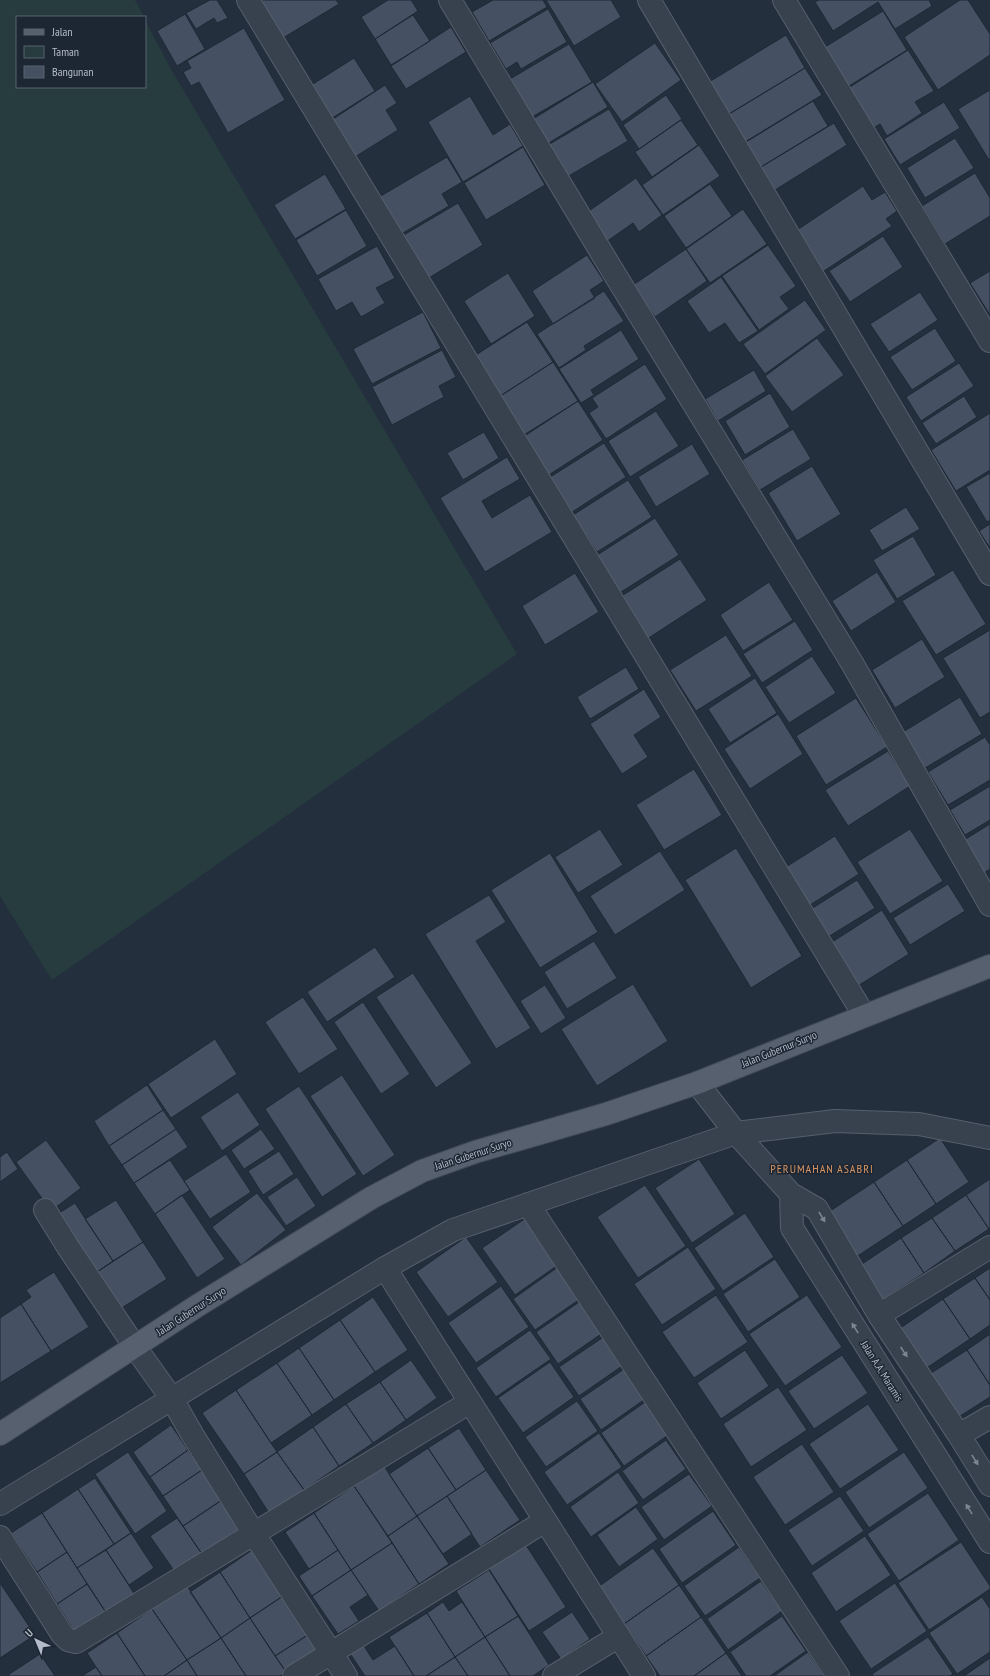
<svg xmlns="http://www.w3.org/2000/svg" width="990" height="1676" viewBox="0 0 990 1676" font-family="'PT Sans Narrow',sans-serif">
<style>
.green{fill:#263c3f}
.building{fill:#455162;stroke:#1f2835}
.lines{fill:none;stroke-linecap:round;stroke-linejoin:round}
.minor-casing{stroke:#565f6c;stroke-width:24}
.major-casing{stroke:#414a57;stroke-width:24}
.minor{stroke:#38414e;stroke-width:22}
.major{stroke:#56606e;stroke-width:22}
.oneway{fill:#7c8592}
.labels{text-anchor:middle;dominant-baseline:central;stroke-width:3;stroke-linejoin:round;paint-order:stroke}
.street-label{font-size:11px;fill:#b4bcc9;stroke:#1d2633}
.neighbourhood-label{font-size:12px;letter-spacing:1px;fill:#d59563;stroke:#1d2633}
</style>
<rect width="100%" height="100%" fill="#242f3e"/>
<!-- green -->
<path class="green" d="M0 0H135L144 17H17V87H145V20L172 71 517 654 52 980 0 896Z"/>
<!-- building -->
<path class="building" d="M210 0H217L228 18 217 23 214 18 196 29 186 13Z
M261 0H336L339 4 278 41Z
M388 0H411L418 11 375 39 361 17Z
M493 0H543L547 7 489 41 472 12Z
M546 0H611L621 17 574 46Z
M819 0H929L932 6 895 29 878 2 833 31 815 2Z
M960 0H968L990 34V55L938 90 904 37Z
M548 9 567 42 521 69 517 62 506 69 490 43Z
M883 11 907 50 841 91 817 52Z
M185 14 205 49 177 66 157 31Z
M413 15 430 41 391 65 375 39Z
M451 27 466 52 406 89 391 66Z
M244 28 285 100 228 133 199 82 191 86 183 72 191 68 187 61Z
M786 35 805 68 729 114 709 82Z
M655 43 681 80 622 122 595 84Z
M569 44 592 82 532 117 510 79Z
M908 50 934 91 915 102 922 113 887 136 880 124 867 132 842 92Z
M354 58 375 91 326 122 305 89Z
M805 68 822 95 745 142 729 114Z
M593 82 608 107 547 144 533 119Z
M385 85 397 103 386 110 398 130 350 160 327 123Z
M990 90V159L989 160 958 109Z
M666 95 682 119 639 149 623 125Z
M470 96 493 135 510 124 523 146 463 182 428 122Z
M813 101 828 126 761 167 746 142Z
M944 102 960 128 900 165 884 139Z
M609 109 628 141 567 177 548 145Z
M681 120 698 145 652 177 635 152Z
M834 123 847 145 775 190 761 167Z
M955 138 974 168 925 198 907 168Z
M699 145 720 176 663 215 642 185Z
M523 147 545 185 486 220 464 183Z
M447 157 462 182 442 194 449 206 396 237 374 200Z
M975 173 990 198V216L945 244 922 206Z
M325 174 346 209 295 239 274 205Z
M636 178 662 215 639 232 633 223 606 242 586 213Z
M710 184 732 216 686 248 664 216Z
M863 186 872 200 885 192 897 211 886 219 892 226 821 273 794 232Z
M458 203 483 245 422 282 397 239Z
M743 209 767 244 710 283 686 249Z
M346 210 367 246 317 276 296 240Z
M883 236 903 267 850 302 829 271Z
M768 245 796 286 780 297 789 309 759 330 722 276Z
M377 246 395 278 376 288 385 303 361 317 352 302 336 311 318 279Z
M686 249 707 281 655 317 633 285Z
M587 255 604 281 590 290 595 298 553 324 532 291Z
M990 271V315L970 283Z
M508 273 535 316 491 344 464 301Z
M721 277 758 331 739 343 725 323 709 333 687 301Z
M604 291 624 321 584 346 586 350 559 368 537 334Z
M920 292 938 320 889 352 870 324Z
M805 300 826 330 765 374 743 344Z
M423 312 441 348 372 384 353 349Z
M527 322 553 362 494 400 468 360Z
M935 328 956 361 912 390 890 357Z
M621 330 639 359 591 390 594 395 581 403 559 369Z
M817 338 844 375 792 412 765 376Z
M442 350 456 377 439 386 444 397 392 425 372 387Z
M553 362 578 401 519 438 494 400Z
M959 363 974 386 921 421 906 397Z
M645 364 667 399 606 439 589 413 598 407 592 398Z
M754 370 766 391 718 421 705 399Z
M770 393 790 427 745 455 725 421Z
M964 396 977 417 936 444 922 423Z
M578 401 603 440 544 478 520 439Z
M656 411 679 446 630 477 608 441Z
M990 413V470L956 491 931 450Z
M793 429 811 459 760 490 742 460Z
M484 432 499 458 463 480 447 453Z
M604 443 626 477 566 516 544 481Z
M692 444 710 474 656 507 638 477Z
M507 457 520 479 482 501 492 518 530 495 552 532 485 572 440 498Z
M812 466 841 514 797 541 768 493Z
M990 473V520L987 522 966 487Z
M628 480 652 517 597 552 573 515Z
M906 507 920 529 882 551 869 530Z
M655 518 679 555 618 594 594 557Z
M990 524V548L979 531Z
M913 536 936 575 897 599 873 560Z
M680 559 707 600 647 639 620 597Z
M953 570 986 624 936 655 902 601Z
M877 572 896 602 851 631 832 601Z
M575 573 599 612 545 645 522 606Z
M769 582 793 620 743 651 720 615Z
M795 621 813 650 762 683 743 654Z
M990 630V712L980 718 943 658Z
M726 635 752 676 696 711 670 670Z
M922 639 945 677 895 708 872 670Z
M812 656 836 693 789 723 765 687Z
M626 667 639 689 590 719 577 697Z
M755 678 777 713 730 743 708 709Z
M644 689 661 717 634 735 648 757 622 774 590 724Z
M960 697 982 734 925 768 903 732Z
M856 698 887 747 826 785 796 736Z
M778 714 803 754 750 789 724 749Z
M985 737 990 745V780L948 805 928 772Z
M888 751 910 786 848 826 825 790Z
M694 769 722 815 664 850 636 805Z
M990 786V820L965 835 950 810Z
M990 824V869L984 873 964 840Z
M600 829 623 865 578 893 555 857Z
M910 829 943 881 890 914 857 862Z
M835 836 859 874 810 905 786 867Z
M736 848 802 956 751 988 685 880Z
M660 851 685 890 615 935 590 896Z
M550 853 598 932 540 968 491 890Z
M857 880 875 908 828 937 811 909Z
M948 884 965 911 910 945 893 918Z
M489 895 506 922 476 941 531 1028 496 1049 425 934Z
M882 910 909 954 856 987 829 944Z
M594 941 617 978 567 1009 544 972Z
M375 947 395 977 327 1022 307 992Z
M413 973 472 1063 436 1088 376 997Z
M633 984 668 1041 597 1086 561 1029Z
M545 985 566 1018 541 1034 520 1001Z
M303 997 338 1049 299 1074 265 1022Z
M363 1002 410 1074 381 1094 334 1022Z
M215 1039 237 1074 171 1118 148 1084Z
M342 1075 395 1155 363 1176 310 1096Z
M147 1085 163 1110 109 1146 94 1121Z
M299 1086 357 1174 322 1197 265 1109Z
M238 1092 260 1125 222 1151 200 1117Z
M163 1110 176 1129 122 1165 109 1146Z
M176 1129 188 1147 134 1183 122 1165Z
M261 1129 275 1149 244 1169 231 1150Z
M940 1138 969 1182 936 1204 907 1160Z
M46 1140 81 1188 51 1211 16 1162Z
M279 1151 294 1174 263 1195 248 1171Z
M7 1152 18 1169 0 1182V1157Z
M226 1154 251 1192 210 1219 184 1181Z
M699 1159 735 1214 692 1243 655 1188Z
M170 1160 190 1190 155 1214 134 1183Z
M907 1160 936 1204 903 1226 874 1182Z
M297 1177 316 1206 286 1226 267 1197Z
M990 1179V1228L989 1229 966 1195Z
M874 1182 903 1226 853 1259 824 1215Z
M645 1185 686 1246 638 1278 597 1217Z
M257 1193 286 1230 241 1265 212 1227Z
M182 1195 225 1259 197 1278 155 1214Z
M966 1195 989 1229 955 1251 932 1218Z
M116 1200 143 1242 113 1261 85 1219Z
M75 1203 113 1261 94 1274 56 1215Z
M745 1213 774 1257 723 1291 694 1248Z
M526 1218 558 1265 515 1295 482 1248Z
M932 1218 955 1251 924 1273 901 1238Z
M466 1237 498 1282 448 1317 416 1272Z
M901 1238 924 1273 879 1302 856 1268Z
M143 1242 167 1279 117 1311 94 1274Z
M688 1247 716 1289 662 1325 634 1284Z
M775 1259 800 1297 748 1332 723 1294Z
M558 1267 580 1299 535 1330 513 1299Z
M990 1268V1300L975 1278Z
M54 1272 89 1327 51 1351 21 1304 31 1297 26 1290Z
M975 1278 990 1300V1325L970 1339 943 1299Z
M501 1286 529 1327 476 1363 448 1323Z
M716 1295 748 1342 694 1378 662 1332Z
M807 1295 842 1347 785 1386 749 1334Z
M373 1297 408 1350 375 1372 340 1320Z
M943 1299 970 1339 922 1371 896 1331Z
M582 1300 604 1332 558 1364 536 1332Z
M21 1304 51 1351 0 1383V1318Z
M340 1320 375 1372 334 1400 299 1348Z
M530 1330 551 1359 496 1397 476 1368Z
M990 1334V1385L967 1350Z
M605 1336 625 1364 579 1396 559 1367Z
M299 1348 334 1400 312 1415 277 1363Z
M745 1350 769 1386 721 1419 697 1383Z
M967 1350 990 1385V1397L954 1420 925 1377Z
M842 1355 868 1393 814 1429 788 1391Z
M411 1360 437 1398 406 1420 380 1382Z
M550 1362 574 1397 523 1433 498 1398Z
M277 1363 312 1415 271 1443 236 1390Z
M627 1367 648 1397 601 1430 580 1399Z
M380 1382 406 1420 373 1443 346 1404Z
M778 1387 807 1430 751 1467 723 1424Z
M236 1390 277 1452 244 1474 202 1413Z
M648 1400 671 1433 624 1466 601 1433Z
M577 1401 598 1431 546 1467 525 1437Z
M346 1404 373 1443 339 1466 313 1427Z
M868 1404 899 1450 840 1489 809 1444Z
M171 1425 188 1450 150 1477 133 1452Z
M313 1427 339 1466 304 1490 277 1452Z
M459 1428 486 1470 456 1490 428 1448Z
M599 1433 622 1467 567 1505 544 1472Z
M666 1440 686 1469 643 1500 622 1471Z
M802 1444 834 1492 785 1525 753 1477Z
M428 1448 456 1490 417 1516 389 1474Z
M188 1450 202 1470 163 1496 150 1477Z
M128 1452 167 1511 135 1534 95 1474Z
M277 1452 304 1490 269 1513 244 1474Z
M904 1452 928 1488 869 1528 845 1492Z
M384 1466 417 1516 388 1536 354 1486Z
M202 1470 222 1500 183 1526 163 1496Z
M486 1470 520 1520 480 1547 447 1496Z
M618 1472 639 1503 591 1537 570 1507Z
M689 1474 712 1506 664 1540 641 1507Z
M95 1478 131 1533 114 1544 78 1489Z
M354 1486 392 1543 351 1570 314 1513Z
M78 1489 114 1544 77 1568 42 1513Z
M928 1493 959 1540 899 1581 867 1534Z
M447 1496 472 1534 443 1554 417 1516Z
M840 1496 864 1531 812 1566 788 1530Z
M222 1500 241 1528 202 1554 183 1526Z
M636 1507 658 1539 619 1567 597 1535Z
M713 1511 736 1545 682 1583 659 1549Z
M42 1513 67 1552 37 1572 11 1533Z
M314 1513 338 1550 309 1569 285 1532Z
M417 1516 449 1564 419 1584 388 1536Z
M177 1518 202 1554 175 1572 150 1536Z
M131 1533 154 1568 129 1585 106 1550Z
M865 1536 891 1575 836 1612 811 1573Z
M524 1542 566 1607 529 1631 487 1566Z
M961 1542 990 1586V1589L929 1630 898 1583Z
M392 1543 419 1584 379 1611 351 1570Z
M739 1547 760 1578 705 1616 684 1586Z
M255 1548 286 1594 250 1618 220 1572Z
M653 1548 679 1585 624 1624 598 1587Z
M106 1550 137 1598 109 1617 77 1568Z
M338 1550 351 1570 312 1596 299 1576Z
M67 1552 87 1584 57 1604 37 1572Z
M351 1570 368 1595 350 1607 359 1621 338 1634 312 1596Z
M489 1570 518 1616 485 1637 456 1591Z
M220 1572 250 1618 221 1638 190 1592Z
M761 1581 782 1611 728 1650 707 1619Z
M0 1583 35 1635 0 1658Z
M895 1583 927 1631 871 1669 839 1621Z
M87 1584 109 1617 78 1637 57 1604Z
M679 1585 701 1617 646 1656 624 1624Z
M187 1586 221 1638 187 1660 152 1609Z
M286 1594 311 1633 275 1656 250 1618Z
M982 1597 990 1609V1652L957 1674 929 1633Z
M443 1602 449 1611 462 1602 485 1637 455 1657 427 1613Z
M152 1609 187 1660 164 1676H145L117 1633Z
M572 1612 590 1639 561 1659 542 1632Z
M427 1613 455 1657 426 1676H414L389 1637Z
M518 1616 549 1665 533 1676H510L485 1637Z
M782 1616 806 1651 770 1676H746L730 1652Z
M701 1617 726 1653 694 1676H660L646 1656Z
M250 1618 286 1672 280 1676H246L221 1638Z
M117 1633 145 1676H102L96 1667 87 1653Z
M311 1633 322 1648 286 1672 275 1656Z
M485 1637 510 1676H468L455 1657Z
M928 1637 953 1674 950 1676H873L872 1674Z
M221 1638 246 1676H197L187 1660Z
M360 1640 373 1660 395 1646 414 1676H365L347 1649Z
M808 1652 824 1676H774Z
M726 1653 742 1676H694Z
M40 1654 55 1676H9L8 1675Z
M455 1657 468 1676H426Z
M990 1658V1676H964Z
M187 1660 197 1676H164Z
M96 1667 102 1676H82Z"/>
<g class="lines">
<!-- minor casing -->
<g class="minor-casing">
<path id="minor" d="M248 0 864 1015
M450 0 603 255 852 663 990 905
M649 0 990 574
M784 0 990 341
M697 1083 736 1133 791 1194 817 1209 879 1315 959 1435 990 1485
M791 1194 792 1228 990 1542
M528 1204 838 1676
M45 1210 68 1247 135 1347 172 1399 192 1434 254 1534 346 1676
M385 1268 644 1676
M879 1315 990 1247
M959 1435 990 1417
M0 1504 385 1268 453 1230 736 1133 835 1121 919 1124 990 1138
M0 1537 62 1634 68 1640 76 1642 470 1402
M294 1676 545 1521
M554 1676 619 1636"/>
</g>
<!-- major casing -->
<g class="major-casing">
<path id="major" d="M0 1434 197 1306 371 1198 422 1171 475 1152 606 1114 697 1083 990 966"/>
</g>
<!-- minor -->
<use href="#minor" class="minor"/>
<!-- major -->
<use href="#major" class="major"/>
</g>
<!-- one-way arrows -->
<defs><path id="oneway-solid" d="M-6-.8H1V-3.2L6.5 0L1 3.2V.8H-6Z"/></defs>
<g class="oneway">
<use href="#oneway-solid" transform="translate(822 1217) rotate(59)"/>
<use href="#oneway-solid" transform="translate(855 1328) rotate(-122)"/>
<use href="#oneway-solid" transform="translate(904 1352) rotate(56)"/>
<use href="#oneway-solid" transform="translate(975 1460) rotate(58)"/>
<use href="#oneway-solid" transform="translate(969 1509) rotate(-122)"/>
</g>
<g class="labels">
<!-- street labels -->
<g class="street-label">
<text transform="translate(779 1049) rotate(-22)">Jalan Gubernur Suryo</text>
<text transform="translate(473 1154) rotate(-18)">Jalan Gubernur Suryo</text>
<text transform="translate(191 1311) rotate(-33)">Jalan Gubernur Suryo</text>
<text transform="translate(882 1371) rotate(58)">Jalan A.A. Maramis</text>
</g>
<!-- neighbourhood labels -->
<g class="neighbourhood-label">
<text x="822" y="1168">PERUMAHAN ASABRI</text>
</g>
</g>
<!-- legend -->
<rect x="16" y="16" width="130" height="72" fill="#1d2633" stroke="#59626f"/>
<rect x="24" y="29" width="20" height="6" fill="#56606e" stroke="#59626f"/>
<text x="52" y="36" font-size="12" fill="#b4bcc9">Jalan</text>
<rect x="24" y="46" width="20" height="12" fill="#263c3f" stroke="#59626f"/>
<text x="52" y="56" font-size="12" fill="#b4bcc9">Taman</text>
<rect x="24" y="66" width="20" height="12" fill="#455162" stroke="#59626f"/>
<text x="52" y="76" font-size="12" fill="#b4bcc9">Bangunan</text>
<!-- north arrow -->
<g transform="translate(36 1640) rotate(316)" stroke="#1d2633" stroke-width="3" paint-order="stroke">
<path d="M0-3L7 15L0 10L-7 15Z" fill="#b4bcc9"/>
<text y="-6" font-size="11" font-weight="bold" text-anchor="middle" fill="#b4bcc9">U</text>
</g>
</svg>
